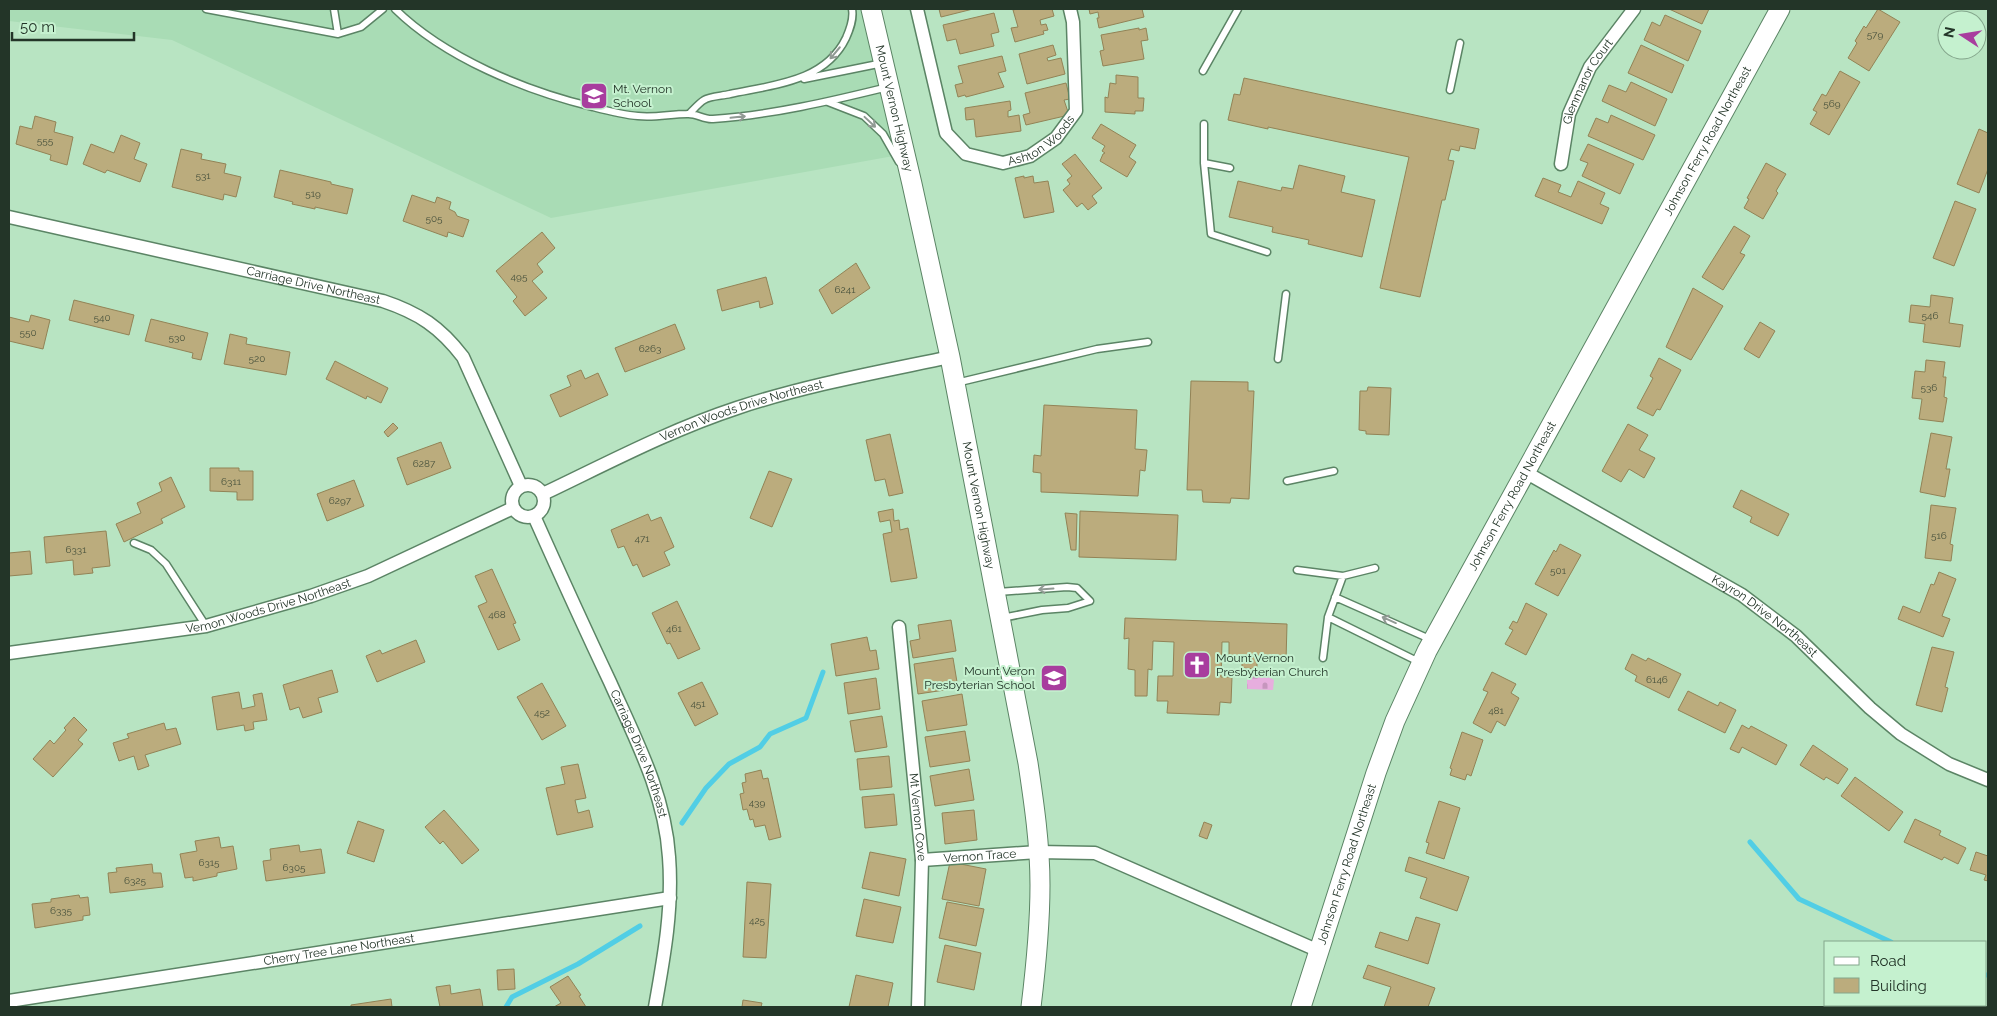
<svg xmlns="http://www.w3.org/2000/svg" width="1997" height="1016" viewBox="0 0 1997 1016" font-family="Raleway,sans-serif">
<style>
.built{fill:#a9dcb5}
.cemetery{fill:url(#cemetery-stones)}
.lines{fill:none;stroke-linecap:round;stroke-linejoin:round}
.stream{stroke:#51cee5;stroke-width:5}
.building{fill:#bbac7d;stroke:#928356}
.lane-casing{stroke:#5b8465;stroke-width:9}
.street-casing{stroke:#5b8465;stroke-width:15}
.secondary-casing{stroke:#5b8465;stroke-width:21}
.lane{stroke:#fff;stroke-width:6}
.street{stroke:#fff;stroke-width:12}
.secondary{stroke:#fff;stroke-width:19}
.oneway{stroke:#919a94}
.labels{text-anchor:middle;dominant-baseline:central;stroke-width:4;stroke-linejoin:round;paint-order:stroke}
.number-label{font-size:10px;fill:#49533d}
.street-label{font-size:12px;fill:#233528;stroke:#c5f1cf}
.poi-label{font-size:12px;fill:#233528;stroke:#c5f1cf;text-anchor:start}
</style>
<defs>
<pattern id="cemetery-stones" width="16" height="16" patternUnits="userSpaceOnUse" patternTransform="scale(1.25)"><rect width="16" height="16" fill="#e7aede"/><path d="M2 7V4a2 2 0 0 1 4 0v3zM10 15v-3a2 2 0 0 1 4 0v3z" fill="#c696be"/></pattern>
</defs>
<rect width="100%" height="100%" fill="#b8e4c2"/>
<!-- built -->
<path class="built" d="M9 9H873L910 153 551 218 172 40 9 21Z"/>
<!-- cemetery -->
<path class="cemetery" d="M1256 675H1264L1274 680 1273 690 1247 689V679Z"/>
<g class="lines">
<!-- stream -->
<path class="stream" d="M682 823 706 788 729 764 760 747 770 734 806 718 823 672
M1750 842 1799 899 1891 942
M1986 975H1988
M506 1007 512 997 578 964 640 926"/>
</g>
<!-- building -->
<path class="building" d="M939 9H973L941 17Z
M1017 9H1052L1054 16 1040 20 1041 25 1046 24 1048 30 1043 31 1044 34 1015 42 1011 28 1018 27 1013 10Z
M1089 9H1142L1144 17 1099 28 1097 18H1099L1098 12 1090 14Z
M1669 9H1709L1702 24Z
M1878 9 1900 22 1869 71 1848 58 1857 43 1855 41 1864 26 1866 28Z
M994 13 999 32 991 34 994 46 960 54 956 39 947 41 943 25Z
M1665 15 1701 31 1688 61 1644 40 1652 22 1660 26Z
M1139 28V30L1146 28 1148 40 1141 41 1144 59 1103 66 1100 51 1104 50 1101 35Z
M1053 45 1056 55 1047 58 1048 61 1061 58 1065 74 1027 84 1019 54Z
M1641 45 1684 65 1672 93 1628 73Z
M1002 56 1006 71 998 73 1004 87 966 97 965 95 958 97 955 85 963 83 958 66Z
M1840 71 1860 82 1829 135 1810 124 1817 112 1813 110 1822 94 1826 96Z
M1116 75 1138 77V98H1144L1143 111H1135V114L1105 112V97L1108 98 1110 83 1116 84Z
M1244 78 1479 129 1475 149 1460 146 1459 151 1451 149 1448 160 1454 161 1445 200H1442L1420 297 1380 288 1409 157 1268 127V129L1228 120 1234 94 1240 95Z
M1631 82 1667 99 1655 126 1602 101 1609 85 1626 92Z
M1066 83 1070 99 1064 100 1069 115 1026 125 1023 115 1030 113 1025 93Z
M1010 101 1011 110 1008 111V117L1019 115 1021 131 976 137 974 119 966 120 965 108Z
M1611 115 1655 135 1643 160 1588 136 1596 118 1608 123Z
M35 116 56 122 54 132 73 137 67 165 50 160 51 155 16 144 20 126 32 129Z
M1101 124 1136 145 1129 157 1136 162 1127 177 1100 161 1103 154 1105 153 1102 151 1105 146 1092 138Z
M1979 129 1988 133V169L1979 193 1957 184Z
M121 135 140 143 134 159 147 164 140 182 107 170 105 173 83 164 91 144 114 153Z
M1588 144 1634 164 1620 194 1582 176 1588 163 1580 160Z
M181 149 202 154 201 159 226 164 224 173 241 177 236 197 224 194 223 200 172 187Z
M1075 154 1102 188 1092 196 1097 203 1088 210 1082 203 1077 207 1063 190 1070 184 1067 180 1072 176 1062 164Z
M1766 163 1786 174 1776 191 1778 193 1763 219 1744 208 1749 199 1747 198Z
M1299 165 1345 176 1341 192 1375 200 1362 257 1308 244 1309 240 1272 232 1273 227 1229 217 1238 181 1281 191 1282 187 1293 189Z
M280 170 331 182V184L353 189 347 214 315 207V209L292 204 293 202 274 197Z
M1024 176V178L1033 176 1034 183 1048 181 1054 212 1024 218 1015 178Z
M1543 178 1561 185 1558 192 1571 197 1578 181 1605 193 1600 204 1609 208 1602 224 1535 196Z
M412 195 435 203 437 197 451 202 449 209 455 212 457 216 469 220 463 237 448 232 447 237 403 221Z
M1955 201 1976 209 1954 266 1933 258Z
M1734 226 1750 236 1740 253 1745 255 1723 290 1702 277Z
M542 232 555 248 537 264 543 272 532 281 547 298 525 316 513 301 517 297 496 271Z
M856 263 870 288 832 314 819 290Z
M766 277 773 304 760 308 759 301 722 311 717 290Z
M1693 288 1723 306 1691 360 1666 347Z
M1931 295 1953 298 1949 323 1963 325 1960 347 1923 342 1925 324 1909 322 1911 305 1930 307Z
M74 300 134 315 129 335 69 320Z
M31 315 50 320 43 349 9 341V317L29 322Z
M151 319 208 333 201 360 192 358 193 353 145 341Z
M1760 322 1775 331 1759 358 1744 349Z
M675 324 685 349 625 372 615 348Z
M230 334 247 338 246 344 290 352 286 375 224 364Z
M1659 358 1681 370 1660 410 1657 409 1653 416 1637 408 1653 378 1650 376Z
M1926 360 1945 362 1943 377H1946L1944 397 1947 398 1943 422 1919 419 1922 399 1912 398 1915 371 1925 372Z
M335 361 388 388 381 403 367 396 366 399 326 379Z
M581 370 585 379 598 373 608 395 560 417 550 395 571 386 567 376Z
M1191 381 1248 382V391H1254L1249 499 1231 498 1230 503 1203 502 1202 490H1187Z
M1368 387 1391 388 1389 435 1366 434V431L1359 430 1360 391H1367Z
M1044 405 1137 410 1135 449 1147 450 1145 471 1140 470 1138 496 1041 492V473L1033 472 1034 455 1041 456Z
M393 423 398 428 388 437 384 432Z
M1628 424 1648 435 1639 450 1655 458 1644 478 1629 469 1621 482 1602 471Z
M1931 433 1952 437 1946 469H1950L1945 497 1920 492Z
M890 434 903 493 889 496 885 479 875 481 866 440Z
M441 442 451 468 407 485 397 458Z
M210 468H239V471H253V500H237V492L210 491Z
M769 471 792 479 772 527 750 518Z
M171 477 185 507 161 519 163 523 124 542 116 524 141 513 137 503 162 491 159 483Z
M354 480 364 506 327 521 317 494Z
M1741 490 1789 514 1778 536 1750 522 1752 517 1733 507Z
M1931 505 1956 508 1950 544 1953 545 1951 561 1925 558Z
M893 509 894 521 899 520 900 530 908 528 917 578 891 582 883 534 892 532 890 520 880 522 878 512Z
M1080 511 1178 515 1176 560 1079 557Z
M1065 513 1077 514 1076 550H1071Z
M648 514 651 521 661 517 674 547 664 552 670 565 643 577 637 564 633 566 624 546 618 548 611 530Z
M106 531 110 566 92 568 93 573 74 575 73 560 46 563 44 537Z
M1560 544 1581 555 1558 596 1535 584 1554 550 1556 552Z
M30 551 32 574 9 576V553Z
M492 569 516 623 513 624 520 640 498 650 478 606 487 602 475 576Z
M1939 572 1956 579 1942 616 1950 619 1943 637 1898 619 1903 606 1920 613 1931 584 1934 585Z
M677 601 700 649 678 659 670 643 667 644 652 613Z
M1526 603 1547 614 1526 655 1505 644 1513 630 1509 628 1513 621 1517 623Z
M1125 618 1287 624 1286 661 1257 660V669L1242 668V660L1229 659V642H1222L1221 677H1232L1231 703 1220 702 1219 715 1167 713 1168 701H1157L1158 676H1173L1174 642 1153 641 1152 670 1148 669 1147 696H1135V670L1128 669 1129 638 1124 639Z
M951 620 956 651 913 658 910 641 920 639 918 625Z
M867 637 870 651 876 650 879 669 836 676 831 644Z
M416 640 425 662 377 682 366 656 380 650 382 654Z
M1932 647 1954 652 1945 687 1948 688 1942 712 1916 705Z
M1632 654 1646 661 1648 658 1681 674 1669 698 1635 681 1637 676 1625 669Z
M953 658 958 688 918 694 914 664Z
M332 670 338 692 318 698 322 712 303 718 299 707 290 710 283 685Z
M1492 672 1516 684 1511 693 1519 698 1505 726 1497 721 1491 733 1473 723 1488 692 1483 690Z
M876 678 880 709 848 714 844 683Z
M702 682 718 714 695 726 678 693Z
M542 683 566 726 542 740 517 697Z
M1688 691 1718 706 1720 702 1736 710 1725 733 1678 710Z
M239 692 242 709 255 706 253 695 262 693 267 720 253 722 254 729 245 731 244 725 217 730 212 697Z
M962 694 967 725 927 731 922 701Z
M882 716 887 747 855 752 850 721Z
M74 717 87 730 78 740 83 744 53 777 33 759 50 740 54 744 66 730 64 728Z
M164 723 166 730 176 728 181 744 145 755 149 766 138 770 134 756 119 761 113 743 129 738 127 734Z
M1742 725 1749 729 1751 726 1787 745 1776 765 1742 747 1739 753 1730 749Z
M965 731 970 761 930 767 925 737Z
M1462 732 1483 740 1471 776 1467 774 1465 780 1450 775 1452 769 1450 768Z
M1813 745 1848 769 1838 784 1826 777 1824 780 1800 765Z
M889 756 892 787 860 790 857 759Z
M578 764 586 798 575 800 578 813 589 810 593 827 557 835 546 788 565 784 561 767Z
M969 769 974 800 935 806 930 776Z
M761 770 763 779 768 778 781 837 769 840 765 825 755 827 753 819 750 820 747 809 743 810 740 794 744 793 742 783 746 782 745 774Z
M1855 777 1903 812 1889 831 1841 796Z
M894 794 897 825 865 828 862 797Z
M1439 801 1460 808 1444 859 1426 853 1429 843 1426 842Z
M444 810 479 850 462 864 443 841 440 844 425 827Z
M974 810 977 840 945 844 942 813Z
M1915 819 1941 831 1939 835 1966 848 1958 864 1944 857 1942 860 1904 842Z
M358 821 384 830 374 862 347 853Z
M1204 822 1212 825 1207 839 1199 836Z
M219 837 221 848 233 846 237 869 217 873V876L193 881V877L185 878 180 854 197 851 195 841Z
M299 845 300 852 321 849 325 873 266 881 263 861 271 860 270 849Z
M870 852 906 859 899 896 862 888Z
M1976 852 1988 856V881L1984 880 1986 875 1970 870Z
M1409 857 1469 877 1457 911 1420 898 1427 878 1405 871Z
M950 862 986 869 979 906 942 899Z
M152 864 153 873H161L163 887 110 893 108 873 117 872 116 868Z
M747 882 771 884 766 958 743 957Z
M79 895 80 898 88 897 90 915 83 916V920L35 928 32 904 51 902V899Z
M864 899 901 907 893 943 856 936Z
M947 902 984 909 976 946 939 938Z
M1416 917 1440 924 1428 964 1375 947 1380 932 1408 941Z
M945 945 981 953 974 990 937 982Z
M1368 965 1435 988 1428 1007H1384L1391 987 1363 978Z
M514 969 515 989 498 990 497 970Z
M856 975 893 983 888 1007H849Z
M568 976 581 995 579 996 586 1007H554L561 1003 550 987Z
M450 985 451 994 480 989 483 1007H440L436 987Z
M391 999 392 1007H351V1005Z
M743 1000 762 1003 761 1007H742Z"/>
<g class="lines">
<!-- lane casing -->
<g class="lane-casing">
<path id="lane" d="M206 9 338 34 361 27 383 9
M334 9 338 34
M395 9C445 58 526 91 593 107 608 111 623 115 638 116 654 118 671 114 687 114 696 113 704 120 713 119 772 115 831 101 888 87
M1203 71 1238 9
M804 79 883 63
M1450 90 1460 43
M828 102 864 116 883 134 899 162
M690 113C694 109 699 103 704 100 710 96 722 96 730 94 772 85 825 82 846 38 850 29 854 19 852 9
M1204 124V163L1211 234 1267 252
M1204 163 1230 168
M1278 359 1286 294
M956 383 1097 349 1148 342
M1287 481 1334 471
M134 543 151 550 166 564 206 626
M1297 570 1343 576 1375 568
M998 592 1067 587 1077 588 1090 601 1068 608 1042 610 1002 618
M1335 597 1432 640
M1328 617 1419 662
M1323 658 1328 617 1343 576"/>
</g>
<!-- street casing -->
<g class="street-casing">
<g id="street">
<path id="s1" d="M917 9 946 133 966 154 1003 163 1030 156 1056 138 1076 111 1073 22 1070 9"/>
<path id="s2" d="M1561 164 1569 114 1590 67 1634 9"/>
<path id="s3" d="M9 217 383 301C419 313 440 327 463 357L521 486"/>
<path id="s4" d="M1525 472 1742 595 1796 636 1870 708 1901 734 1949 764 1988 780"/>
<circle cx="528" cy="501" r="16"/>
<path id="s5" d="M543 494C606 464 670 430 737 408 806 385 879 372 950 357"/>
<path id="s6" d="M534 516C559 572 584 627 610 682 635 738 665 794 669 857 673 908 664 957 655 1007"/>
<path id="s7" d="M899 627 922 860 918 1007"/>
<path id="s8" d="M9 653 206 626 311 596 368 576 513 508"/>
<path id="s9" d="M922 860 1038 852 1095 853 1319 951"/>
<path id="s10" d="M9 1001 670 898"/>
</g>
</g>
<!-- secondary casing -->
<g class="secondary-casing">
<g id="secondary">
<path id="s11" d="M871 9 912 184 950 357 1028 763C1034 803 1040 844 1040 885 1040 926 1036 966 1031 1007"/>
<path id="s12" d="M1301 1007 1376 773 1395 721 1427 651 1780 9"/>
</g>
</g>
<!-- lane -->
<use href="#lane" class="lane"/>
<!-- street -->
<use href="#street" class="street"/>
<!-- secondary -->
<use href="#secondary" class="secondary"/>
</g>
<!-- one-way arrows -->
<defs><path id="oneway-shaft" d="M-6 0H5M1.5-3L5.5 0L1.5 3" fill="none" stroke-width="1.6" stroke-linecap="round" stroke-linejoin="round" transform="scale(1.25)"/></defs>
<g class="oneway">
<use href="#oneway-shaft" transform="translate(835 53) rotate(130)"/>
<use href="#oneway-shaft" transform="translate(738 117) rotate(-6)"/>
<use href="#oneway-shaft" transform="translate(870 122) rotate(43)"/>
<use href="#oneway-shaft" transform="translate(1046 589) rotate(176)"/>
<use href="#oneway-shaft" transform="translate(1389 620) rotate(-156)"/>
</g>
<!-- icons -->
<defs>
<g id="school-square" transform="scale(1.4375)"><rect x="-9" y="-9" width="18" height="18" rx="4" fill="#a83d9e" stroke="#c5f1cf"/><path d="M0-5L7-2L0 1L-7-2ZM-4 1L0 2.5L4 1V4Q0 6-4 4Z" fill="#fff"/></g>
<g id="church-square" transform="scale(1.4375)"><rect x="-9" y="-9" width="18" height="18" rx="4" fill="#a83d9e" stroke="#c5f1cf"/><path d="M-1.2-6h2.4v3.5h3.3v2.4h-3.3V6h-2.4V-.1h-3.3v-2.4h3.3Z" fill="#fff"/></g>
</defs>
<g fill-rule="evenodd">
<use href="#school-square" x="594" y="96"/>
<use href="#church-square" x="1197" y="665"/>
<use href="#school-square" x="1054" y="678"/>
</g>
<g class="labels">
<!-- number labels -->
<g class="number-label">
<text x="1875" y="34">579</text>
<text x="1832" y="103">569</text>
<text x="45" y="140">555</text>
<text x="203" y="175">531</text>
<text x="313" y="193">519</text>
<text x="434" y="218">505</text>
<text x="519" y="276">495</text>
<text x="845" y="289">6241</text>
<text x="1930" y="315">546</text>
<text x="102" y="317">540</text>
<text x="28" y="332">550</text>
<text x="177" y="337">530</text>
<text x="650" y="348">6263</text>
<text x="257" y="358">520</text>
<text x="1929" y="387">536</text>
<text x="424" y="463">6287</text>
<text x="231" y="481">6311</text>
<text x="340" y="500">6297</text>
<text x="1939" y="535">516</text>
<text x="642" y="538">471</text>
<text x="76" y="549">6331</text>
<text x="1558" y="570">501</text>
<text x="497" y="614">468</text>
<text x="674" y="628">461</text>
<text x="1657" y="679">6146</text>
<text x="698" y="703">451</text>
<text x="1496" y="710">481</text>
<text x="542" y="712">452</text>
<text x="757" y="802">439</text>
<text x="209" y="862">6315</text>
<text x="294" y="867">6305</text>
<text x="135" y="880">6325</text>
<text x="61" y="910">6335</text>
<text x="757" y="920">425</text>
</g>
<!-- street labels -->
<g class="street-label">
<text stroke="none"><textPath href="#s2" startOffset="88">Glenmanor Court</textPath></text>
<text stroke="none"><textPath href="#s11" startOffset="102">Mount Vernon Highway</textPath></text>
<text stroke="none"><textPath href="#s1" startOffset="240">Ashton Woods</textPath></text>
<text stroke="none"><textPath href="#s12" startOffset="960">Johnson Ferry Road Northeast</textPath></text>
<text stroke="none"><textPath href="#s3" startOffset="312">Carriage Drive Northeast</textPath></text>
<text stroke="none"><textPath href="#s5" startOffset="216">Vernon Woods Drive Northeast</textPath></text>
<text stroke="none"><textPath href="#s12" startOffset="555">Johnson Ferry Road Northeast</textPath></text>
<text stroke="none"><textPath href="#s11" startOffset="508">Mount Vernon Highway</textPath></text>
<text stroke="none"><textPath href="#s8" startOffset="264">Vernon Woods Drive Northeast</textPath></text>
<text stroke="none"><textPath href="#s4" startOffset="280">Kayron Drive Northeast</textPath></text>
<text stroke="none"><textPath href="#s6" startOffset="260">Carriage Drive Northeast</textPath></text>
<text stroke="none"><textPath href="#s7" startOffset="191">Mt Vernon Cove</textPath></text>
<text stroke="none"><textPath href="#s9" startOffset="58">Vernon Trace</textPath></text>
<text stroke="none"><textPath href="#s12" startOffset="150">Johnson Ferry Road Northeast</textPath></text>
<text stroke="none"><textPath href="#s10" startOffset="334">Cherry Tree Lane Northeast</textPath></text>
</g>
<!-- poi labels -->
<g class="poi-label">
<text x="613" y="89">Mt. Vernon<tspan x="613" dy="14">School</tspan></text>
<text x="1216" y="658">Mount Vernon<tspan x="1216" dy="14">Presbyterian Church</tspan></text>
<text x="1035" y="671" text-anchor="end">Mount Veron<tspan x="1035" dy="14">Presbyterian School</tspan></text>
</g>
</g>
<!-- border -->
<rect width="1997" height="1016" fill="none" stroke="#233528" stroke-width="20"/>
<!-- legend -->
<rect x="1824" y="941" width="162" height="65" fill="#c5f1cf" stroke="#84a68c"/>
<rect x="1834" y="957" width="25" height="8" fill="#ffffff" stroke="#84a68c"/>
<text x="1870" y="966" font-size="15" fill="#233528">Road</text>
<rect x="1834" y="978" width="25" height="15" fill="#bbac7d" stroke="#84a68c"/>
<text x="1870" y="991" font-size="15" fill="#233528">Building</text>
<!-- north arrow -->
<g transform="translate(1962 35) rotate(282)"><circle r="24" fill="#c5f1cf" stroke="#84a68c"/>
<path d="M0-4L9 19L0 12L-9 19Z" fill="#a83d9e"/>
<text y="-8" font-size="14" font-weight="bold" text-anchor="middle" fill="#233528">N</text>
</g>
<!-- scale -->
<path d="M12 32v8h122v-8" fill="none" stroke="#233528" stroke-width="2.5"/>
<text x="20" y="32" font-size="15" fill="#233528" stroke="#c5f1cf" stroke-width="4" paint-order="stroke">50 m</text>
</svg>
